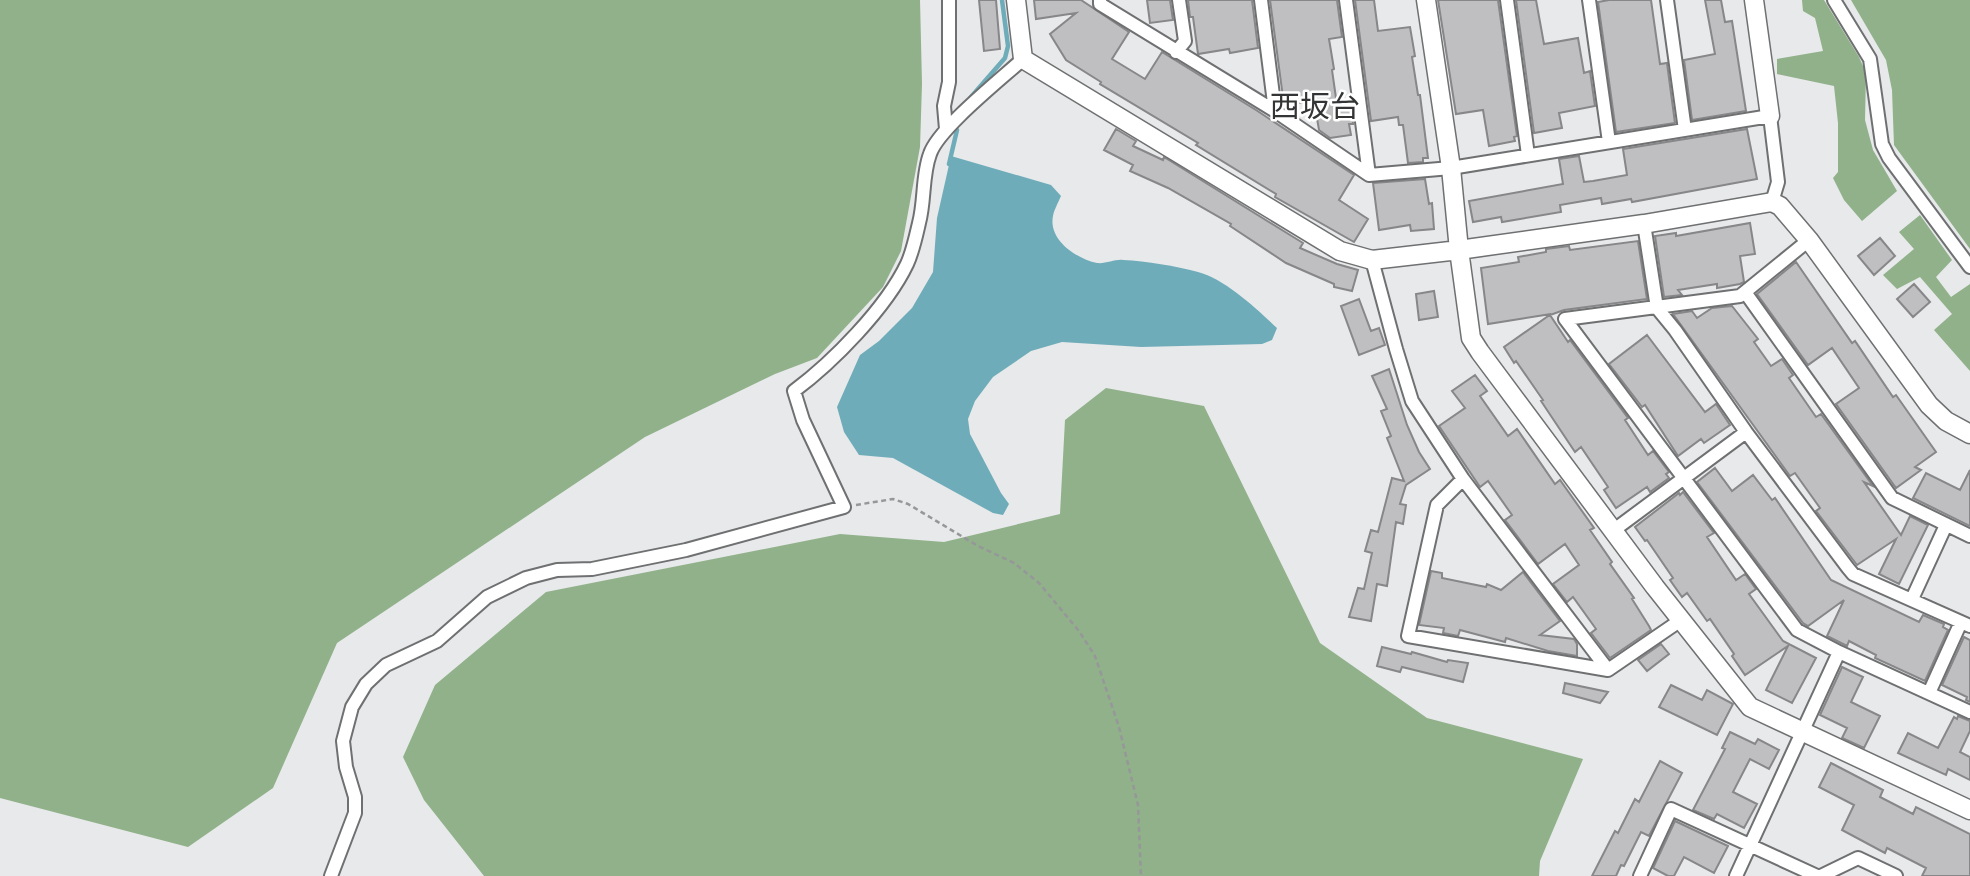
<svg xmlns="http://www.w3.org/2000/svg" width="1970" height="876" viewBox="0 0 1970 876" font-family="'Titillium Web','Noto Sans JP',sans-serif">
<style>
.forest{fill:#90b18a}
.water{fill:#6facb9}
.lines{fill:none;stroke-linecap:round;stroke-linejoin:round}
.stream{stroke:#6facb9;stroke-width:4.5}
.building{fill:#bfbec0;stroke:#878688;stroke-width:2}
.street-casing{stroke:#6f7071;stroke-width:16}
.secondary-casing{stroke:#6f7071;stroke-width:21}
.path{stroke:#969798;stroke-width:2.5;stroke-dasharray:5 3.5;stroke-linecap:butt}
.street{stroke:#fff;stroke-width:12}
.secondary{stroke:#fff;stroke-width:18}
.labels{text-anchor:middle;dominant-baseline:central;stroke-width:5;stroke-linejoin:round;paint-order:stroke}
.quarter-label{font-size:30px;fill:#333435;stroke:#fff}
</style>
<rect width="100%" height="100%" fill="#e7e9ea"/>
<!-- forest -->
<path class="forest" d="M0 0H920L922 84 920 147 901 251 883 287 817 358 775 374 645 437 337 643 273 788 188 847 0 798Z
M1802 0H1824L1859 57 1866 73 1865 120 1873 150 1897 191 1862 221 1844 200 1833 178 1838 172V123L1834 86 1777 74V59L1823 51 1815 18 1803 11Z
M1851 0H1970V249L1894 145 1892 90 1886 60Z
M1920 215 1952 260 1936 277 1951 297 1970 284V371L1934 330 1952 314 1920 277 1897 289 1883 275 1914 249 1899 232Z
M1106 388 1204 406 1320 643 1427 718 1583 759 1540 861 1539 876H484L424 800 403 757 435 685 546 592 840 534 944 542 1060 514 1065 420Z"/>
<!-- water -->
<path class="water" d="M951 156 1051 185 1061 196C1058 203 1054 210 1053 216 1048 240 1077 259 1097 263 1106 264 1115 259 1123 260 1147 261 1175 266 1198 272 1225 279 1257 309 1277 328L1272 340 1262 344 1141 347 1062 342 1031 351 993 377 975 401 968 419 970 434 1001 493 1009 504 1003 515 993 513 893 458 859 455 844 432 837 407 860 355 879 341 912 308 933 272 937 218Z"/>
<g class="lines">
<!-- stream -->
<path class="stream" d="M971 97 1005 58 1008 46 1002 0
M949 164 957 130"/>
</g>
<!-- building -->
<path class="building" d="M979 0H996L1000 49 984 51Z
M1034 0H1081L1129 32 1112 59 1145 79 1162 52 1256 110 1354 175 1339 200 1368 219 1354 242 1275 197 1276 194 1196 145 1198 143 1100 84 1101 82 1066 60 1050 34 1076 13 1036 19Z
M1147 0H1170L1173 20 1150 23Z
M1188 0H1252L1258 48 1230 53 1229 49 1198 54 1193 17H1190Z
M1270 0H1337L1342 37 1329 39 1334 69 1332 70 1337 105 1351 102 1353 124H1349L1351 135 1330 138 1319 130 1314 101 1284 105Z
M1355 0H1374L1378 31 1410 27 1415 56 1412 57 1418 95H1420L1428 158H1423V162L1408 163 1403 125H1399L1398 117 1371 121Z
M1438 0H1498L1517 136 1514 137 1515 141 1489 146 1483 110 1456 114Z
M1516 0H1536L1544 44 1578 38 1584 73 1590 71 1595 106 1559 113 1562 128 1534 133Z
M1609 0H1651L1660 64 1667 63 1675 123 1616 132 1598 2Z
M1705 0H1721L1725 22 1732 21 1746 111 1692 120 1684 60 1715 54Z
M1116 129 1136 141 1133 146 1163 160 1164 157 1303 243 1300 248 1337 264 1358 270 1352 291 1334 287V284L1286 263 1230 226 1231 224 1168 188 1130 171 1133 165 1104 150Z
M1747 129 1757 179 1632 202 1631 199 1602 204 1601 198 1560 205 1561 212 1502 222 1501 217 1473 222 1469 201 1563 184 1559 159 1579 156 1584 182 1593 181 1627 175 1623 149Z
M1425 179 1429 204 1432 203 1434 229 1411 231 1410 225 1379 230 1373 183Z
M1750 223 1755 254 1740 256 1744 282 1740 284 1717 288V284L1678 290 1682 295 1664 297 1655 236 1676 233V236Z
M1880 238 1895 256 1874 275 1858 256Z
M1638 241 1647 299 1564 310 1550 315 1568 342 1570 340 1628 418 1625 420 1648 455 1653 451 1669 472 1666 474 1669 478 1650 492 1647 487 1616 508 1604 490 1608 487 1581 447 1575 452 1541 401 1543 400 1516 361 1514 363 1504 347 1551 314 1488 324 1481 268 1519 262 1518 257 1546 252V249L1569 246 1570 250Z
M1796 262 1852 343 1855 341 1893 397 1896 395 1936 452 1915 467 1921 470 1896 488 1836 404 1859 388 1832 348 1808 365 1757 294Z
M1914 284 1930 302 1913 317 1897 299Z
M1434 291 1438 317 1419 320 1416 294Z
M1359 299 1371 331 1379 328 1385 345 1359 355 1341 306Z
M1732 306 1758 339 1754 342 1771 366 1782 359 1793 375 1789 378 1816 417 1821 414 1873 486 1864 482 1901 535 1910 516 1928 525 1899 584 1879 574 1896 539 1857 565 1816 511 1820 508 1795 473 1790 476 1673 314 1692 311 1697 318 1712 308Z
M1647 335 1705 412 1716 404 1730 425 1704 443 1701 439 1678 456 1645 405 1642 407 1609 364Z
M1389 369 1407 425 1419 452 1430 469 1406 485 1400 504 1406 505 1403 524 1396 522 1387 586 1377 584 1371 621 1349 617 1358 588 1364 589 1372 553 1365 551 1371 530 1378 532 1392 478 1404 481 1387 438 1391 436 1381 411 1387 409 1372 376Z
M1475 375 1487 391 1480 396 1508 436 1517 429 1555 484 1560 480 1594 528 1590 530 1612 562 1610 564 1634 598 1632 599 1649 626 1651 630 1610 658 1591 633 1596 629 1573 597 1567 602 1553 584 1579 565 1565 544 1538 564 1505 520 1512 515 1488 481 1480 487 1439 426 1465 408 1452 391Z
M1715 468 1732 491 1753 475 1772 500 1775 498 1831 580 1919 622 1923 615 1944 624 1943 627 1948 630 1925 681 1875 658 1876 655 1849 641 1847 646 1827 636 1844 600 1808 626 1803 623 1697 482Z
M1970 470V526L1913 498 1926 473 1960 490Z
M1683 492 1714 533 1707 537 1736 580 1745 574 1756 589 1749 594 1783 641 1816 658 1792 703 1766 690 1788 646 1745 675 1732 656 1734 654 1710 619 1707 621 1687 593 1682 597 1670 580 1673 578 1647 540 1645 541 1635 527 1679 493 1680 495Z
M1431 571 1442 573V578L1486 587 1487 584 1501 590 1523 572 1560 621 1540 635 1574 639 1577 644V656L1548 651 1506 638 1505 642 1460 630 1458 636 1443 633 1444 628 1419 625Z
M1964 637 1970 640V702L1966 700 1967 697 1942 685Z
M1661 644 1669 654 1647 671 1638 660Z
M1382 647 1411 654 1412 652 1447 662 1448 660 1468 663 1463 682 1402 667 1400 672 1377 666Z
M1842 667 1863 677 1851 702 1880 716 1864 748 1842 738 1847 728 1820 715Z
M1565 683 1608 692 1600 703 1563 693Z
M1671 685 1702 700 1707 690 1733 704 1717 735 1659 707Z
M1958 716 1970 721V731L1960 752 1970 757V780L1948 769 1946 775 1898 753 1908 733 1938 748 1954 717 1957 719Z
M1730 732 1755 744 1758 739 1779 750 1769 769 1750 759 1733 792 1757 804 1744 828 1717 814 1714 819 1693 810 1725 749 1722 748Z
M1660 761 1682 773 1649 836 1641 832 1624 866 1621 865 1616 876H1592L1615 831 1618 833 1635 799 1639 802Z
M1831 763 1883 790 1880 797 1913 814 1916 807 1970 834V876H1922L1926 868 1887 848 1885 853 1842 830 1854 805 1819 787Z
M1675 821 1728 846 1714 873 1684 857 1674 876H1668L1653 868Z"/>
<g class="lines">
<!-- street casing -->
<g class="street-casing">
<path id="street" d="M1100 0V4L1275 111 1369 175 1451 168 1770 116 1778 182 1772 202
M1261 0 1275 111
M1346 0 1369 175
M1507 0 1528 155
M1589 0 1609 142
M1667 0 1685 130
M1834 0 1870 59 1882 144 1889 158 1970 267
M1176 52 1185 41 1179 0
M946 129 944 106 949 82V0
M1644 224 1657 308 1675 330 1746 432 1848 568 1853 574 1970 626
M1809 240 1740 296 1565 319 1797 630 1839 652 1970 712
M1372 260 1396 349 1412 401 1463 479 1608 670
M1745 292 1892 498 1970 536
M1463 479 1437 505 1408 636 1608 670 1681 620
M1614 530 1746 432
M1912 599 1946 525
M1929 693 1961 622
M331 876 355 813V797L346 767 343 741 352 707 366 684 386 665 437 641 487 597 526 578 557 570 592 569 686 550 844 507 803 420 794 391C833 362 886 308 907 264 913 251 916 236 919 223 925 201 922 175 930 154 938 129 1001 79 1023 59
M1640 876 1671 809 1817 876
M1736 876 1839 652
M1821 876 1858 858 1896 876"/>
</g>
<!-- secondary casing -->
<g class="secondary-casing">
<path id="secondary" d="M1016 0 1023 59 1340 251 1372 260 1459 250 1644 224 1772 202 1780 206 1809 240 1929 405 1946 421 1970 434
M1426 0 1451 168 1459 250 1471 338 1480 352 1655 587 1750 707 1970 810
M1754 0 1770 116"/>
</g>
<!-- path -->
<path class="path" d="M856 505 893 499 908 504 978 546 1014 563 1039 583 1079 631 1095 656 1119 727 1138 805 1141 876"/>
<!-- street -->
<use href="#street" class="street"/>
<!-- secondary -->
<use href="#secondary" class="secondary"/>
</g>
<g class="labels">
<!-- quarter labels -->
<g class="quarter-label">
<text x="1315" y="106">西坂台</text>
</g>
</g>
</svg>
